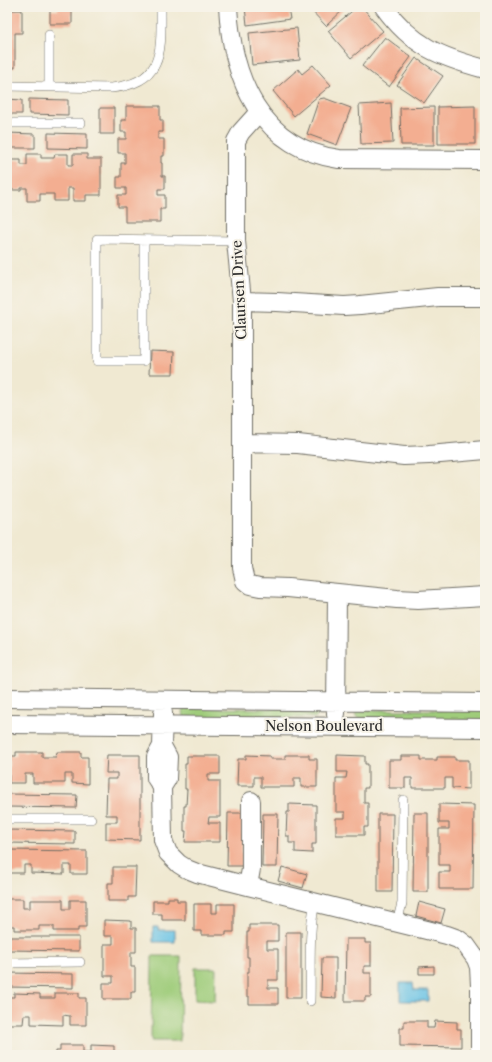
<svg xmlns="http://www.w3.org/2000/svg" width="492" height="1062" viewBox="0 0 492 1062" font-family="'Libre Caslon Text',serif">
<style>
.green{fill:#9fcc7a;stroke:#657c52}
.water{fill:#67c2e5;stroke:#497688}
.building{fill:#f3ae91}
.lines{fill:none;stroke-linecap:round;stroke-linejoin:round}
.service-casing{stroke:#706e65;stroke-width:10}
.minor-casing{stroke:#706e65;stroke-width:20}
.service{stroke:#fff;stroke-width:9}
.minor{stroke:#fff;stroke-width:18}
.labels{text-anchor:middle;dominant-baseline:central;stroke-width:4;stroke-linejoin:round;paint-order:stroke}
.street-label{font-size:14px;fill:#2b2b2b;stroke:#f7f3e8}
</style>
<rect width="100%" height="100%" fill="#f7f3e8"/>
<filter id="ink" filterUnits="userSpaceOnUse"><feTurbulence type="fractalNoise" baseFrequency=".025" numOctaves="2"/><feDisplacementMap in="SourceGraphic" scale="8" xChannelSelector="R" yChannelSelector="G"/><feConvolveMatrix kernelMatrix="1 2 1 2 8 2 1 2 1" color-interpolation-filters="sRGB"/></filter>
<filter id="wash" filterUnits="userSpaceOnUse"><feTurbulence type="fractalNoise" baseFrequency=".012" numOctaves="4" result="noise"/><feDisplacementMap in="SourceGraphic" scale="16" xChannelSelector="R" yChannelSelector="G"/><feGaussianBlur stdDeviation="0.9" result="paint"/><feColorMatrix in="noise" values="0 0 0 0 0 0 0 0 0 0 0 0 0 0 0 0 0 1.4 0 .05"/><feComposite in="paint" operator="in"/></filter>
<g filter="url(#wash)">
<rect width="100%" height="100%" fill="#f0e9d2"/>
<!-- green -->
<path class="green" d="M184 708 316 709 318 714 316 718 184 717 182 712Z
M357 710H485V721L357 718 355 714Z
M152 956H181L180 1041H151Z
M195 968H216L215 1001 195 1000Z"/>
<!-- water -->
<path class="water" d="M153 927H158V930H175V942H153Z
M400 983H413L414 990H428V1001H400Z"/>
<g id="blocks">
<!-- building -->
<path class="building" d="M58 7H72V24H50V10H58Z
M245 7H288L290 19 247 25Z
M308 7H346L326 26Z
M357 7H362L383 31 351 58 328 31Z
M7 10H22V33H15V68H7Z
M297 28 300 60 252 65 249 33Z
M385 37 411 57 389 87 362 66Z
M416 58 443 76 424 103 397 85Z
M313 65 331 85 294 116 273 91 298 69 302 74Z
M324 98 351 108 337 145 307 134 319 99Z
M7 99 22 100V114H7Z
M29 99 68 100V115L29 114Z
M391 103 393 143 361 144 359 105Z
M126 106H160V120H163V132H158V139H164V156H161V163H162V176H165V189H158V195H165V209H160V222H125V207H118V195H126V188H117V177H121V163H125V153H118V139H126V132H121V120H126Z
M475 106V144H438V107Z
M434 107V145H401L400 108Z
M100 108H114V134H100Z
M7 133 35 134V148H7Z
M48 133 87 134V149L48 148Z
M27 154H41V158H54L55 154H68V165H73V154H87V159H101V195H86V201H73V188H68V201H54V194H40V201H27V188H21V190H7V160H21V165H27Z
M150 351 174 352 173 374H149Z
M16 752H42V757H56L57 752H81V757H88V784L72 783V774H65V783H33V774H25V783H9V756H16Z
M107 755H140V840L106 839V822H117V815H106L107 779H117V773H106Z
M246 755 270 756V759H285V755H309V759H317V787H301V778H294V787H261V777H254V786H237L238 759H246Z
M337 755 365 756V764H368V788H364V803H368V827H364V835H336V818H345V812H336V778H346L347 772H337Z
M187 756H220V774H208V781H220V817H209L208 823H220V842H185L186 831H184V806H186L187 789H185V764H187Z
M401 756H421V760H437V757H455V760H469V789L452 788V778H445V788H412V778H405V788H389V760H401Z
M7 794 77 795 76 808 7 807Z
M289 804 316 805V844H312V853L295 852V843H289V836H286L287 812H289Z
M439 804 474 805 473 889H439V872H450V865H439V829H449V823H439Z
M228 813H242V866H227Z
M414 813H428V892H413Z
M263 814H278L277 867H262Z
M378 814H393L392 892H378Z
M7 830 75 831V844L7 843Z
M8 850 87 851V874H71V865H64V874L31 873V865H24V873H8Z
M113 867H136L135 897H128V901H108V883H113Z
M282 867 307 874 303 888 278 881Z
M168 898H177V901H185V920H162V914H153V901H168Z
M7 899H23V908H30V900H63V909H70V900H86V927H78V931H54V926H39V930H14V926H7Z
M419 902 445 909 441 923 416 916Z
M194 904H211V913H217V904H234V932H226V935H201V931H194Z
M104 920 131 921V928H136V952H131V967H135V992H131V999H103V983H113V976H104V944H113V936H104Z
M249 925H278V941H267V949H278V980H268V988H278V1004H249V996H247V972H249V957H247V932H249Z
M286 932H301V998H286Z
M7 937H79V951L7 950Z
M346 939H365V943H371V966H364V973H371V997H365V1001H345Z
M322 958H336V998L321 997Z
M434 966V974H419V967Z
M7 973 73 974V988L7 987Z
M14 993 40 994V998H55V993H79V998H86V1025H70V1016L63 1015V1025L31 1024V1015H24L23 1024H7V997H14Z
M404 1021H427V1028H434L435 1021 457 1022V1029H461V1047L400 1046V1028H404Z
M60 1045H83V1052H91V1045L114 1046V1052H118V1055H56V1051H60Z"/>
</g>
</g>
<g filter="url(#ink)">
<use href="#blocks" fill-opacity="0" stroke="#706e65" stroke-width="1"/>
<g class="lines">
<!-- service casing -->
<g class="service-casing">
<path id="service" d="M7 86 111 88C165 83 161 50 161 7
M49 87V35
M7 123H81
M144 240V361H97V239L236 241
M7 819H91
M397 923 402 903 403 800
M7 963 80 962
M310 1001C311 968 308 934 315 902"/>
</g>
<!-- minor casing -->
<g class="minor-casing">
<path id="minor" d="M228 7C232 78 260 148 339 159L485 160
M384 7C412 46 440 57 485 69
M259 112 241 132 236 141V241L242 301V568L245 581 250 585 260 587 288 588 397 599 418 600 485 596
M242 301 277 302 344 306 360 305 438 297H485
M242 443 298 444 404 456 429 455 485 450
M7 698 485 703
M336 714 337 593
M7 724 485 728
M162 746 156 757V778L162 787 167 779 168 757 162 746 163 713
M162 787 163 840 168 853 179 864 187 869 197 873 248 886 447 935 458 939 466 945 476 959 479 967 480 986V1055
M248 886 251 869V801"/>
</g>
<!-- service -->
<use href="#service" class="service"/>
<!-- minor -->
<use href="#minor" class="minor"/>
</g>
</g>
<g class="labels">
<!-- street labels -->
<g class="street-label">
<text transform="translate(239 290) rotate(-93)">Claursen Drive</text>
<text x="324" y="726">Nelson Boulevard</text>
</g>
</g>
<!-- margin -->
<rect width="492" height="1062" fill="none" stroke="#f7f3e8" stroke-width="24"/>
</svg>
